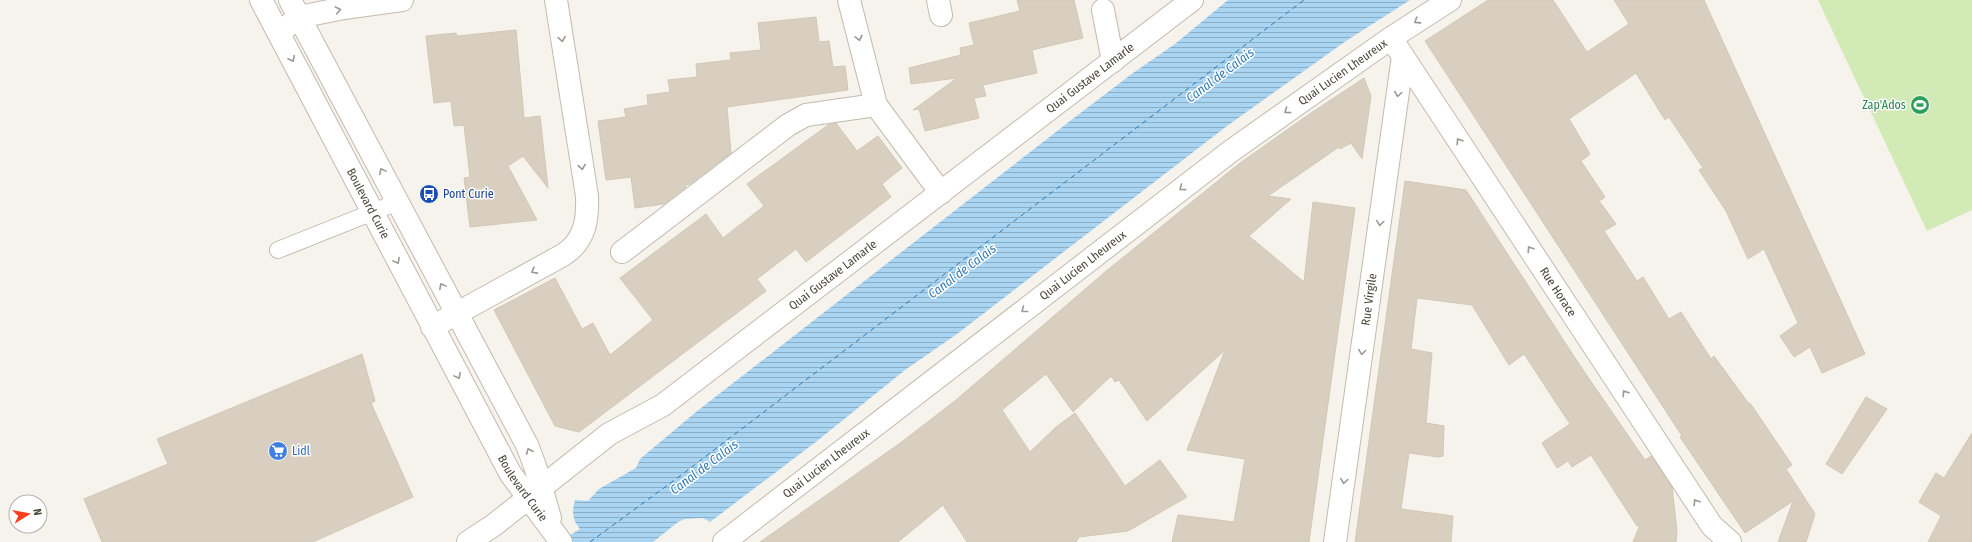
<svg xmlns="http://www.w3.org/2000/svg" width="1972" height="542" viewBox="0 0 1972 542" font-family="'Fira Sans Condensed',sans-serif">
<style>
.park{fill:#d2eab5}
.water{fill:url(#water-rules)}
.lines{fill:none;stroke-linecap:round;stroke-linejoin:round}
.ferry{stroke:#2e7ab2;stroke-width:1;stroke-dasharray:5 4;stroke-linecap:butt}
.building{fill:#d8cfc1;stroke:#d3c7b4}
.service-casing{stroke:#c2bbae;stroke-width:18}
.minor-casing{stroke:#c2bbae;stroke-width:24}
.tertiary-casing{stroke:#c2bbae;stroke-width:24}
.service{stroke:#fff;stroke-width:16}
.minor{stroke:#fff;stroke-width:22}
.tertiary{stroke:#fff;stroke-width:22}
.oneway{stroke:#9c9892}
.labels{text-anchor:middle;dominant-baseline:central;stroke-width:3;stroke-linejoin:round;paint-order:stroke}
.street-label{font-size:12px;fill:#4b4439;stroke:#fff}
.leisure-label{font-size:12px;fill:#27864d;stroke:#fff;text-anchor:end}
.transit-label{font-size:12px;fill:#164399;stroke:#fff;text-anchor:start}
.shop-label{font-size:12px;fill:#366cbe;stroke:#fff;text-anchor:start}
.water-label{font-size:13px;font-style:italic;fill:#2e7ab2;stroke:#fff}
</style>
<defs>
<pattern id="water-rules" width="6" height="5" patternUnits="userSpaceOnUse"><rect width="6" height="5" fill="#a9d4f2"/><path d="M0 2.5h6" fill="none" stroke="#8caec5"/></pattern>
</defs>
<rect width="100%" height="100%" fill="#f6f3ec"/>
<!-- park -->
<path class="park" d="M1818 0H1972V210L1927 231Z"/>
<!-- water -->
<path class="water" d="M1228 0H1410L1346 41 1227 126 957 334 905 370 817 441 710 522 703 518 685 519 678 522 653 542H559L580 529C572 519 572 512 575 500L588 501 599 489 636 468 640 459 696 412 1070 121 1133 73 1175 44Z"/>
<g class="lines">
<!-- ferry -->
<path class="ferry" d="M590 542 676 479 1304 0"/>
</g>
<!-- building -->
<path class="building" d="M1017 0H1074L1083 38 1032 50 1037 73 983 85 986 96 974 98 979 118 925 131 919 109 913 110 957 78 911 84 909 68 961 55 960 48 974 45 969 23 1020 11Z
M1488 0H1553L1587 52 1629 24 1614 0H1704L1865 354 1822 373 1810 347 1794 357 1780 336 1798 323 1764 249 1748 259 1726 211 1699 170 1703 168 1669 117 1665 120 1636 73 1569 119 1590 154 1581 161 1605 197 1599 201 1616 224 1604 231 1637 281 1643 277 1669 319 1681 312 1711 359 1714 356 1749 404 1750 403 1792 465 1786 469 1815 514 1806 542H1778L1793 501 1745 533 1680 437 1682 436 1425 41Z
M816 17 819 42 829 41 833 67 845 66 848 90 727 107 731 153 690 184 685 185 686 187 664 204 635 208 631 177 606 180 598 121 626 117 624 109 648 105 647 95 670 92 668 80 697 77 696 64 731 60 730 53 761 50 758 23Z
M516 30 524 118 540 116 548 188 523 156 508 166 537 220 470 227 464 178 470 177 464 125 454 126 451 101 434 103 426 36 456 33 457 36Z
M1364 78 1371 96 1362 159 1351 143 1340 149 1339 147 1268 196 1291 199 1249 236 1304 282 1313 202 1355 208 1309 542H1172L1178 515 1234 522 1245 459 1187 450 1225 350 1147 421 1119 380 1115 382 1111 376 1073 412 1046 374 1002 410 1030 452 1056 427 1075 413 1125 486 1160 460 1187 497 1128 531 1079 537 1076 542H967L943 505 898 542H760L903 441 956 400 1105 272 1240 163 1311 113Z
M836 123 857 151 878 136 902 168 882 184 891 197 806 262 796 249 757 279 766 291 579 432 555 426 494 310 555 278 582 329 593 323 610 355 653 320 620 278 706 214 723 238 764 206 747 184 828 125Z
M1405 181 1466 190 1581 367 1645 460 1651 456 1672 487 1677 530 1676 542H1633L1640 525 1637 526 1591 455 1572 467 1568 461 1557 468 1542 443 1570 424 1524 354 1509 365 1472 305 1417 298 1411 349 1432 353 1426 423 1444 426 1443 456 1438 457 1409 453 1401 509 1453 516 1451 542H1355Z
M362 354 375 401 371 403 413 497 313 542H102L84 499 168 464 157 439Z
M1866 397 1887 409 1842 474 1826 464Z
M1972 433V542H1928L1941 516 1919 502 1936 473 1944 478Z"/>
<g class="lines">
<!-- service casing -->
<g class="service-casing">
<path id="service" d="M278 250 398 202"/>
</g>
<!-- minor casing -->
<g class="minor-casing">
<g id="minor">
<path d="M849 0 876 105"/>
<path d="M938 0 941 15"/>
<path d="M1103 10 1113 61"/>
<path d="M279 33 299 17 344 8 402 0"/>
<path id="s1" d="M1391 38 1712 526 1730 542"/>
<path d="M622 252 788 125 806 115 876 105 941 193"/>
<path d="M432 327 563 255C585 241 588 220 587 196L556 0"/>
<path id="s2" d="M468 542 494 525 609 434 663 405 1192 0"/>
<path id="s3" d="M1335 542 1403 56"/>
</g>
</g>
<!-- tertiary casing -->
<g class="tertiary-casing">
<g id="tertiary">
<path id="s4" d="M261 0 510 473 561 542"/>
<path d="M290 0 527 445 535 466 550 518"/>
<path id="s5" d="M724 542 1231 151 1391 38 1450 0"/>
</g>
</g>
<!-- service -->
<use href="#service" class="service"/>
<!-- minor -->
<use href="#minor" class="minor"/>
<!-- tertiary -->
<use href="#tertiary" class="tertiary"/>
</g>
<!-- one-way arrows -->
<defs><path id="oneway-chevron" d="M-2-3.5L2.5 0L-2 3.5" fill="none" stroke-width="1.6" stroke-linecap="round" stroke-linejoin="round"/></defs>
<g class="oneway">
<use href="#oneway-chevron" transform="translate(338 10) rotate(-11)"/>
<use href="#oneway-chevron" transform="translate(1417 21) rotate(147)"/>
<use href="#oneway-chevron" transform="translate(859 38) rotate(76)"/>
<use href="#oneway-chevron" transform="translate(562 39) rotate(81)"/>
<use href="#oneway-chevron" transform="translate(292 59) rotate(63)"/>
<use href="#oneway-chevron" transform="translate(1398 94) rotate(98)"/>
<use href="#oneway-chevron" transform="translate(1287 111) rotate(144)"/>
<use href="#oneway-chevron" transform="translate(1459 141) rotate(-123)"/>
<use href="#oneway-chevron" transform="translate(582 167) rotate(81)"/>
<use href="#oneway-chevron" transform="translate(382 171) rotate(-118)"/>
<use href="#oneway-chevron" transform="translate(1182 188) rotate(143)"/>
<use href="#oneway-chevron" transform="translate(1380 223) rotate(98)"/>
<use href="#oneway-chevron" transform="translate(1530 249) rotate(-123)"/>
<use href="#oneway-chevron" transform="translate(397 261) rotate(62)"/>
<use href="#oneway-chevron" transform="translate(534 271) rotate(151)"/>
<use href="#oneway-chevron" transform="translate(442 286) rotate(-118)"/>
<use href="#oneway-chevron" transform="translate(1024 310) rotate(142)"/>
<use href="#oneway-chevron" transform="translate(1362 352) rotate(98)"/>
<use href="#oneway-chevron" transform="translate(458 376) rotate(62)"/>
<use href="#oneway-chevron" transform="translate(1625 393) rotate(-123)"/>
<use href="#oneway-chevron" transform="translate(529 451) rotate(-113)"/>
<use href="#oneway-chevron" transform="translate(1344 481) rotate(98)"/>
<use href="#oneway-chevron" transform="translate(1696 502) rotate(-123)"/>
</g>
<!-- icons -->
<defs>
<g id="stadium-disc" transform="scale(1)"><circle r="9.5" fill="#2e9e5b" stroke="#fff"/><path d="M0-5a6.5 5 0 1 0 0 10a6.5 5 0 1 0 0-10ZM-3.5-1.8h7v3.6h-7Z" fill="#fff"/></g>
<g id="bus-disc" transform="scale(1)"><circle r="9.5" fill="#1a4fb4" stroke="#fff"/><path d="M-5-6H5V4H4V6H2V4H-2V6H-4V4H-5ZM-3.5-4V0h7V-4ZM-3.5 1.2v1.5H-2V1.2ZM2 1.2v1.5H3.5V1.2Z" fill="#fff"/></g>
<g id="supermarket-disc" transform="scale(1)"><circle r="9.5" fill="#3f7fe0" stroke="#fff"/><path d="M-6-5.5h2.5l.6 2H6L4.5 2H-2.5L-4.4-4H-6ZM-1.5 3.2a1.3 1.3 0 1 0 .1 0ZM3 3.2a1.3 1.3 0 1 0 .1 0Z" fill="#fff"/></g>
</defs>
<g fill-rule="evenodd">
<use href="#stadium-disc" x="1920" y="105"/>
<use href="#bus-disc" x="429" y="194"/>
<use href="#supermarket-disc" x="278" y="451"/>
</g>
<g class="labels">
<!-- street labels -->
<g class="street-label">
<text stroke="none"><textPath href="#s5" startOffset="777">Quai Lucien Lheureux</textPath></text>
<text stroke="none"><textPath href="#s2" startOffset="777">Quai Gustave Lamarle</textPath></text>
<text stroke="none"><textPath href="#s4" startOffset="230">Boulevard Curie</textPath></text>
<text stroke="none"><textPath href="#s5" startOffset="453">Quai Lucien Lheureux</textPath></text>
<text stroke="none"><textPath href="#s2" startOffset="453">Quai Gustave Lamarle</textPath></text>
<text stroke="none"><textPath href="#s1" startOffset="304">Rue Horace</textPath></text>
<text stroke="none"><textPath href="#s3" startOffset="245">Rue Virgile</textPath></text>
<text stroke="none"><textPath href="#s5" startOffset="129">Quai Lucien Lheureux</textPath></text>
<text stroke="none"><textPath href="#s4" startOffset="554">Boulevard Curie</textPath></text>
</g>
<!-- leisure labels -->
<g class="leisure-label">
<text x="1906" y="105">Zap'Ados</text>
</g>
<!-- transit labels -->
<g class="transit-label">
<text x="443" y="194">Pont Curie</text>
</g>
<!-- shop labels -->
<g class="shop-label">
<text x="292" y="451">Lidl</text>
</g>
<!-- water labels -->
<g class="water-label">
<text transform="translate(1220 75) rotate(-37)">Canal de Calais</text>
<text transform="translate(962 271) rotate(-37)">Canal de Calais</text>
<text transform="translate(704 467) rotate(-37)">Canal de Calais</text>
</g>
</g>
<!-- north arrow -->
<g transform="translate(28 514) rotate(79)"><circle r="19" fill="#ffffff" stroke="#b7b4b0"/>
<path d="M0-3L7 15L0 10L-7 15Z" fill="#fc3f1d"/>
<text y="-6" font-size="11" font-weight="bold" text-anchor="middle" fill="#4b4439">N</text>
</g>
</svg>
